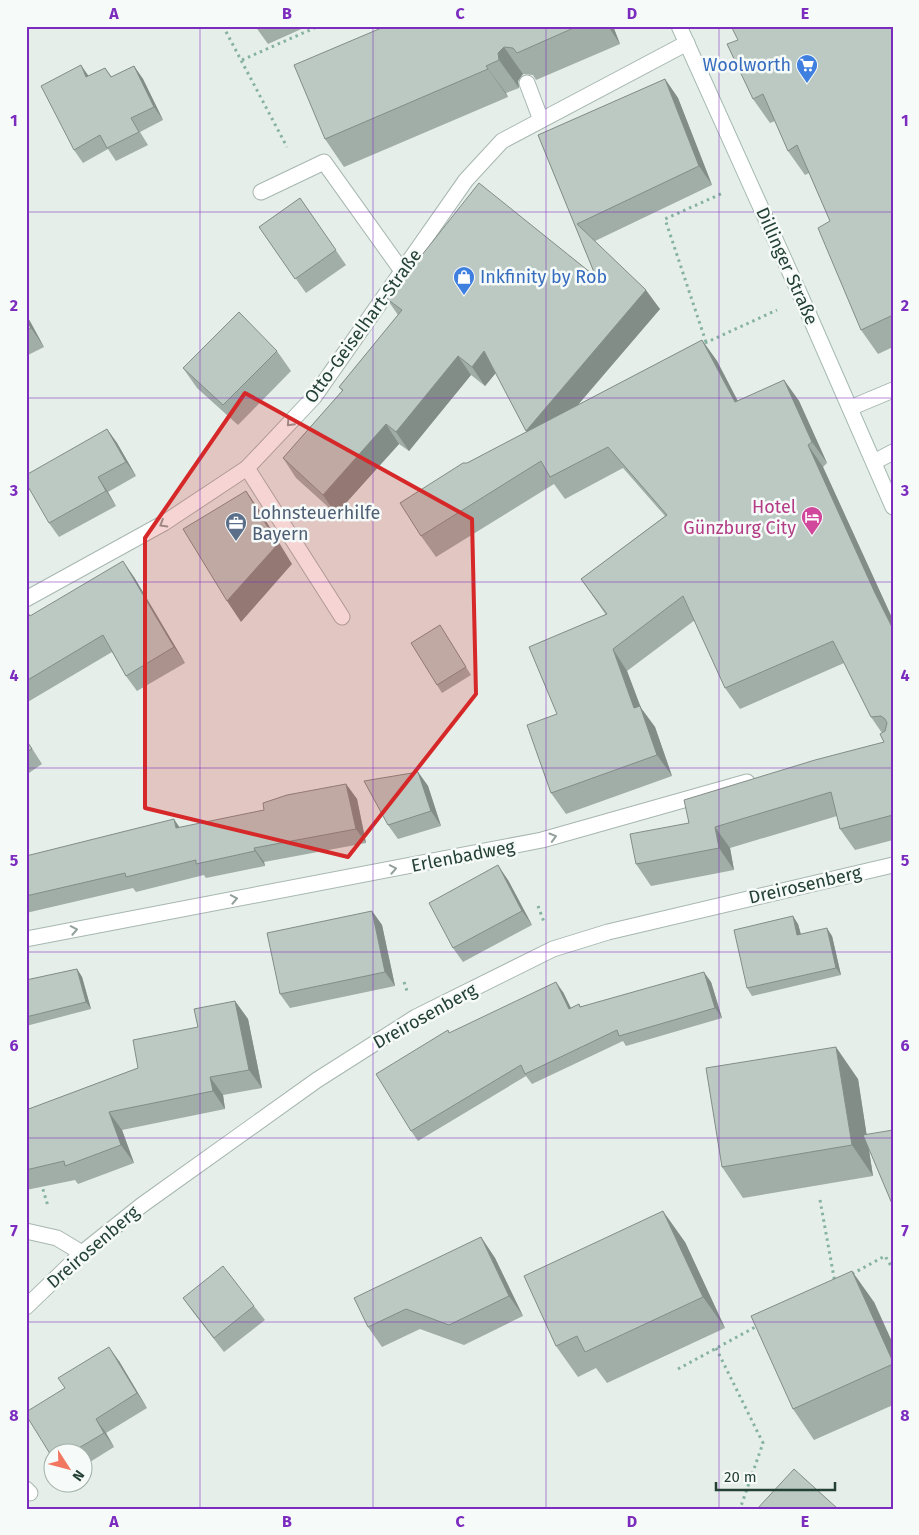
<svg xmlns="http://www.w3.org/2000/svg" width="919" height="1535" viewBox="0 0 919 1535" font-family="'Fira Sans',sans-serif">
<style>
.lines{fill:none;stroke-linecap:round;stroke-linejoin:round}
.lane-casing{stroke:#a7b7b0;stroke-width:17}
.street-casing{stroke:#a7b7b0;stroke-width:17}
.secondary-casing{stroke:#a4bab0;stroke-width:17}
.path{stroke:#86b2a0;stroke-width:3;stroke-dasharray:2.5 4;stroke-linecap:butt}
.lane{stroke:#fff;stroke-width:15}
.street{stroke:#fff;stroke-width:15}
.secondary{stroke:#fff;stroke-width:15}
.wall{fill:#a1ada7}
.shaded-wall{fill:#838d88}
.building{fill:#bbc9c2;stroke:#838d88}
.oneway{stroke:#92a09a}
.marked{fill:#d62828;fill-opacity:0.2;stroke:#d62828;stroke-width:4;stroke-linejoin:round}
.grid{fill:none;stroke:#7b2cbf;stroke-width:1;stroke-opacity:0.55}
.labels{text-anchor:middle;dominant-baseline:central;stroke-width:5;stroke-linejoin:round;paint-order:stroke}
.shop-label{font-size:18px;fill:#366cbe;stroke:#f6faf8;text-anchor:end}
.street-label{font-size:18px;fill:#244136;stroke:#f6faf8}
.hotel-label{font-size:18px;fill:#b23c85;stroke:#f6faf8;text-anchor:end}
.service-label{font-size:18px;fill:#4e5e75;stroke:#f6faf8;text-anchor:start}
.neatline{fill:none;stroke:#7b2cbf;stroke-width:2}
.grid-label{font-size:16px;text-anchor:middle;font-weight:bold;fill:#7b2cbf}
</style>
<rect width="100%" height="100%" fill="#e5eee9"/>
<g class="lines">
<!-- lane casing -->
<g class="lane-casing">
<path id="lane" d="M527 83 541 120
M261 192 324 162 402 271
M850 408 893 390
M874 462 893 452
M247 468 342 617"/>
</g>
<!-- street casing -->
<g class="street-casing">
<path id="street" d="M26 599 164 523 247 468 314 397 466 180 502 141 687 43
M26 939 542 840 747 782
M26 1231 57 1238 82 1253
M26 1307 82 1253 142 1205 317 1080 416 1017 553 949 608 932 893 865
M26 1489 30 1493"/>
</g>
<!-- secondary casing -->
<g class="secondary-casing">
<path id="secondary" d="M679 26 802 299 893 507"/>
</g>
<!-- path -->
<path class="path" d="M223 26 287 147
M242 60 319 26
M706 342 665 219 723 193
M705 343 777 310
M538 906 544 922
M404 982 407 991
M41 1183 48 1206
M820 1200 835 1283
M852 1274 885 1256 893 1269
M716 1348 763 1443 740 1509
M678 1369 759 1325"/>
<!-- lane -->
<use href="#lane" class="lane"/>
<!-- street -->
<use href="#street" class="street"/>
<!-- secondary -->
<use href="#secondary" class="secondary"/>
</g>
<!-- wall -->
<path class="wall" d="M255 26H308L268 44Z
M386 26H613L620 44 536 80 533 75 523 74 518 81 519 88 506 93 508 97 344 167 325 139Z
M893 26V347L878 354 861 330 830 221 809 173 805 175 788 151 775 121 770 123 753 99Z
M134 66 143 79 163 120 140 132 148 145 116 161 108 149 83 163 74 150 88 76 105 68 112 77Z
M665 79 678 98 712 185 595 241 660 309 578 405 702 340 717 361 738 401 784 380 799 401 827 463 823 467 893 620V840L855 850 840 829 837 816 730 848 734 870 651 886 636 864 689 823 884 742 882 733 871 717 844 663 740 709 725 688 695 620 627 671 641 708 655 727 672 776 566 814 551 793 557 714 606 615 581 579 665 516 623 468 565 499 554 484 436 557 421 536 467 463 527 432 496 373 485 386 471 375 409 451 399 444 336 514 296 478 283 458 342 391 339 387 398 315 387 299 596 277 538 135Z
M300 198 346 265 306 293 259 227Z
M26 314 44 347 26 356Z
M277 351 291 371 238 425 197 388 183 368Z
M107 429 117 443 136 476 108 492 116 506 59 537 49 523Z
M134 577 185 663 137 691 126 676 112 652 26 703V610L30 616Z
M445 633 471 675 442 693 437 685Z
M26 739 42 764 26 775Z
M418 772 428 786 441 826 398 839 388 825Z
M346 784 357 799 366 843 264 862 265 866 206 878 204 875 136 892 133 888 26 913V856L179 828 264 810Z
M508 880 532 925 463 962 453 948Z
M372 911 382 925 395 986 290 1008 280 994Z
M798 924 801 934 832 936 841 975 752 996 747 988Z
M77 969 82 977 91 1009 26 1026V980Z
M711 982 722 1018 626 1046 623 1041 532 1084 526 1076 418 1141 411 1131 450 1033 563 992 571 1008 579 1004 581 1007Z
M235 1001 248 1019 262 1088 223 1095 225 1109 122 1130 134 1163 78 1184 75 1180 26 1190V1110L138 1068Z
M858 1079 873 1176 743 1198 722 1167Z
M481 1237 495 1258 523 1316 464 1345 420 1329 382 1347 368 1327Z
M685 1242 725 1328 607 1383 596 1368 578 1377 556 1346Z
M183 1298 254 1306 265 1320 224 1352 193 1312Z
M874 1302 893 1344V1405L814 1440 793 1409Z
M119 1361 147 1408 106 1433 114 1447 82 1467V1452H52Z"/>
<!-- shaded-wall -->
<path class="shaded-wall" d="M608 26H613L620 44Z
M504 47 523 74 518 81 519 88 499 60 498 53Z
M81 65 90 78 86 77Z
M134 66 143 79 163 120 154 107Z
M486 66 506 93 508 97 488 69Z
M665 79 678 98 712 185 699 166Z
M646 290 660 309 539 450 526 431Z
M26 314 44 347 31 328 26 319Z
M702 340 717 361 749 423 735 402Z
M484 351 498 370 485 386 472 367Z
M458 356 471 375 409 451 396 432Z
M784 380 799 401 827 463 812 442Z
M386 424 399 444 336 514 323 495Z
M107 429 117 443 136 476 126 462Z
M808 445 823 467 893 620V629L875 593Z
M98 477 108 492 116 506 106 491Z
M246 491 260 511 292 564 241 622 227 601Z
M123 561 134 577 185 663 174 647Z
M613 649 627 671 641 708 655 727 672 776 657 755 634 708Z
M418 772 428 786 441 826 431 811Z
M346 784 357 799 366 843 356 829Z
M174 819 184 834 176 828Z
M715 827 730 848 734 870 719 848Z
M254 848 264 862 265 866 255 851Z
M498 865 508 880 532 925 522 911Z
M372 911 382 925 395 986 385 972Z
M793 916 798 924 803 943 797 935Z
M827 928 832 936 841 975 836 968Z
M77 969 82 977 91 1009 86 1002Z
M704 972 711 982 722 1018 715 1008Z
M556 982 563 992 576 1019 569 1009Z
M235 1001 248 1019 262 1088 249 1070Z
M836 1047 858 1079 873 1176 852 1145Z
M210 1077 223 1095 225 1109 213 1091Z
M109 1112 122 1130 134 1163 121 1145Z
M663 1211 685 1242 725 1328 703 1297Z
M481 1237 495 1258 523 1316 509 1296Z
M852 1271 874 1302 893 1344V1362Z
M109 1347 119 1361 147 1408 137 1393Z
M96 1419 106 1433 114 1447 104 1433Z"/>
<!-- building -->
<path class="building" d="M386 26H578L517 53 513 48 504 47 498 53 499 60 486 66 488 69 325 139 294 65Z
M731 26H893V315L861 330 818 228 830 221 797 145 788 151 763 94 753 99 727 44 738 40Z
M81 65 86 77 105 68 111 77 134 66 154 107 131 118 139 132 107 148 100 135 74 150 41 86Z
M665 79 699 166 577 224 646 290 526 431 484 351 472 367 458 356 396 432 386 424 323 495 283 458 343 390 339 387 402 310 387 299 479 183 596 277 538 135Z
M300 198 336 250 295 279 259 227Z
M239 312 277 351 223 405 183 368Z
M26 319 31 328 26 331Z
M702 340 735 402 784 380 812 442 808 445 875 593 893 629V815L840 829 831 792 715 827 719 848 636 864 630 834 689 823 684 800 815 760 884 742 880 734 885 731 887 723 885 719 881 716 871 717 833 641 725 688 683 596 613 649 634 708 640 706 657 755 551 793 527 725 557 714 529 647 607 614 581 579 667 515 608 447 550 477 541 461 421 536 400 503 463 463H467Z
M107 429 126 462 98 477 106 491 49 523 26 483V475Z
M246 491 278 544 227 601 183 529Z
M123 561 174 647 126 676 103 635 26 681V610L30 616Z
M440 625 466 667 437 685 411 643Z
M26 740 32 749 26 752Z
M418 772 431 811 388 825 364 781Z
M346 784 356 829 254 848 255 851 196 864V860L126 877 125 873 26 896V856L174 819 176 828 264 810 263 803 287 795Z
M498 865 522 911 453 948 429 903Z
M372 911 385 972 280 994 267 933Z
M793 916 797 935 827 928 836 968 747 988 734 930Z
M77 969 86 1002 26 1017V980Z
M704 972 715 1008 619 1036 617 1030 525 1074 521 1065 411 1131 376 1074 448 1030 449 1033 556 982 569 1009 579 1004 580 1007Z
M235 1001 249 1070 210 1077 213 1091 109 1112 121 1145 65 1166 64 1161 26 1170V1110L138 1068 133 1040 198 1027 194 1009Z
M836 1047 852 1145 722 1167 706 1068Z
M893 1130V1206L863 1135Z
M663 1211 703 1297 585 1352 577 1336 556 1346 524 1276Z
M481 1237 509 1296 449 1325 406 1309 368 1327 354 1298Z
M223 1266 254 1306 214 1338 183 1298Z
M852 1271 893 1362V1364L793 1409 751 1316Z
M109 1347 137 1393 96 1419 104 1433 72 1452H52V1457L26 1415V1412L65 1388 58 1378Z
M794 1469 838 1509H757Z"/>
<!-- one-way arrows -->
<defs><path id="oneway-chevron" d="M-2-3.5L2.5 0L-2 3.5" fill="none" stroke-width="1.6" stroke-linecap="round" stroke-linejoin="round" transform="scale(1.25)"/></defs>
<g class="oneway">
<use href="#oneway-chevron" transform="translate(290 423) rotate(133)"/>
<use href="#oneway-chevron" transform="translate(163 524) rotate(149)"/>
<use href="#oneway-chevron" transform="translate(553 837) rotate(-16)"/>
<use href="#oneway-chevron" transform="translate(393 869) rotate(-11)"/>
<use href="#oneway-chevron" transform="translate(234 899) rotate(-11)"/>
<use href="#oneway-chevron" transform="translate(74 930) rotate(-11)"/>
</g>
<!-- marked area -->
<path class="marked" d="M245 393 472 519 476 694 348 857 145 808V538Z"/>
<!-- grid -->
<path class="grid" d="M200 26V1509M373 26V1509M546 26V1509M719 26V1509M26 212H893M26 398H893M26 582H893M26 768H893M26 952H893M26 1138H893M26 1322H893"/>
<!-- icons -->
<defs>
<g id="supermarket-pin" transform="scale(1.125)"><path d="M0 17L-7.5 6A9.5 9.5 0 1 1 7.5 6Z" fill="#3f7fe0" stroke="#f6faf8"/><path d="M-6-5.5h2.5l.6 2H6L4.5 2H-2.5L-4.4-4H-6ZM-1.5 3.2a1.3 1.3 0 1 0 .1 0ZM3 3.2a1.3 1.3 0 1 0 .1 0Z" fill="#fff"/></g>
<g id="shop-pin" transform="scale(1.125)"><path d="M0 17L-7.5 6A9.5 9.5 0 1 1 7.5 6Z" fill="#3f7fe0" stroke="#f6faf8"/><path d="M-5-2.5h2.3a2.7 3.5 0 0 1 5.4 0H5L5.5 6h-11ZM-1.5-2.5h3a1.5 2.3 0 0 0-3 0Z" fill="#fff"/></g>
<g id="hotel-pin" transform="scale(1.125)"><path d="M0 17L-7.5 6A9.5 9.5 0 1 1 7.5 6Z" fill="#d1479c" stroke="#f6faf8"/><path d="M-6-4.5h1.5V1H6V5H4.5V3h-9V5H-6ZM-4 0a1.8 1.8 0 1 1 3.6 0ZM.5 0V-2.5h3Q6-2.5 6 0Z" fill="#fff"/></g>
<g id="office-pin" transform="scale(1.125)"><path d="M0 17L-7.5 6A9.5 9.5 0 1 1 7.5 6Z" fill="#5c6f8a" stroke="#f6faf8"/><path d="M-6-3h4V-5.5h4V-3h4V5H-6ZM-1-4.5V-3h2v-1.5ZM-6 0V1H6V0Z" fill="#fff"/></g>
</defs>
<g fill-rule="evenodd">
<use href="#supermarket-pin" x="807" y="65"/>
<use href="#shop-pin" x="464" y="277"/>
<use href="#hotel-pin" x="812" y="517"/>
<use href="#office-pin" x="236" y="523"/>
</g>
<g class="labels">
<!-- shop labels -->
<g class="shop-label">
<text x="791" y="65">Woolworth</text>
<text x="480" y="277" text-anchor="start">Inkfinity by Rob</text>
</g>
<!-- street labels -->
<g class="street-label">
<text transform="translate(787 266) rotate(66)">Dillinger Straße</text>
<text transform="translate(363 326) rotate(-54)">Otto-Geiselhart-Straße</text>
<text transform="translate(463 856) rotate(-11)">Erlenbadweg</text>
<text transform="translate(805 885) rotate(-13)">Dreirosenberg</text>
<text transform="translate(425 1016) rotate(-29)">Dreirosenberg</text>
<text transform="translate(93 1247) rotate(-41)">Dreirosenberg</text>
</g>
<!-- hotel labels -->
<g class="hotel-label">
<text x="796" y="507">Hotel<tspan x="796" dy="21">Günzburg City</tspan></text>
</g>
<!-- service labels -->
<g class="service-label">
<text x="252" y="513">Lohnsteuerhilfe<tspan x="252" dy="21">Bayern</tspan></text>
</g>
</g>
<!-- border -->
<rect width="919" height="1535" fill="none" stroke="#f6faf8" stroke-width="55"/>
<!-- north arrow -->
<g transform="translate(68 1468) rotate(126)"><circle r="24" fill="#f6faf8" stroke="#a2b0aa"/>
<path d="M0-4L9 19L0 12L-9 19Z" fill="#f17761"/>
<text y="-8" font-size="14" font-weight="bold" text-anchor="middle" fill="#244136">N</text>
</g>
<!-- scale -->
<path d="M716 1482v8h119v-8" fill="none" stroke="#244136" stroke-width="2.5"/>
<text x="724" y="1482" font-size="15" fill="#244136" stroke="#f6faf8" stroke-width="4" paint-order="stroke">20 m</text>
<rect x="28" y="28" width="864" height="1480" class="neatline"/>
<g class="grid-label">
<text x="114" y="19">A</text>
<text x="287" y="19">B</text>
<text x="460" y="19">C</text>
<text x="632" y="19">D</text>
<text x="805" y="19">E</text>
<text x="14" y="126">1</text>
<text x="905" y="126">1</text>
<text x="14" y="311">2</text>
<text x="905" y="311">2</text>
<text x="14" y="496">3</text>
<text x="905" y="496">3</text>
<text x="14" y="681">4</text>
<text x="905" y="681">4</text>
<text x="14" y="866">5</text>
<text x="905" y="866">5</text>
<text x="14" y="1051">6</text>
<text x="905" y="1051">6</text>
<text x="14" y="1236">7</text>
<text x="905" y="1236">7</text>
<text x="14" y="1421">8</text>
<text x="905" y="1421">8</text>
<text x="114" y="1527">A</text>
<text x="287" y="1527">B</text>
<text x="460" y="1527">C</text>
<text x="632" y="1527">D</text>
<text x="805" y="1527">E</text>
</g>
</svg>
